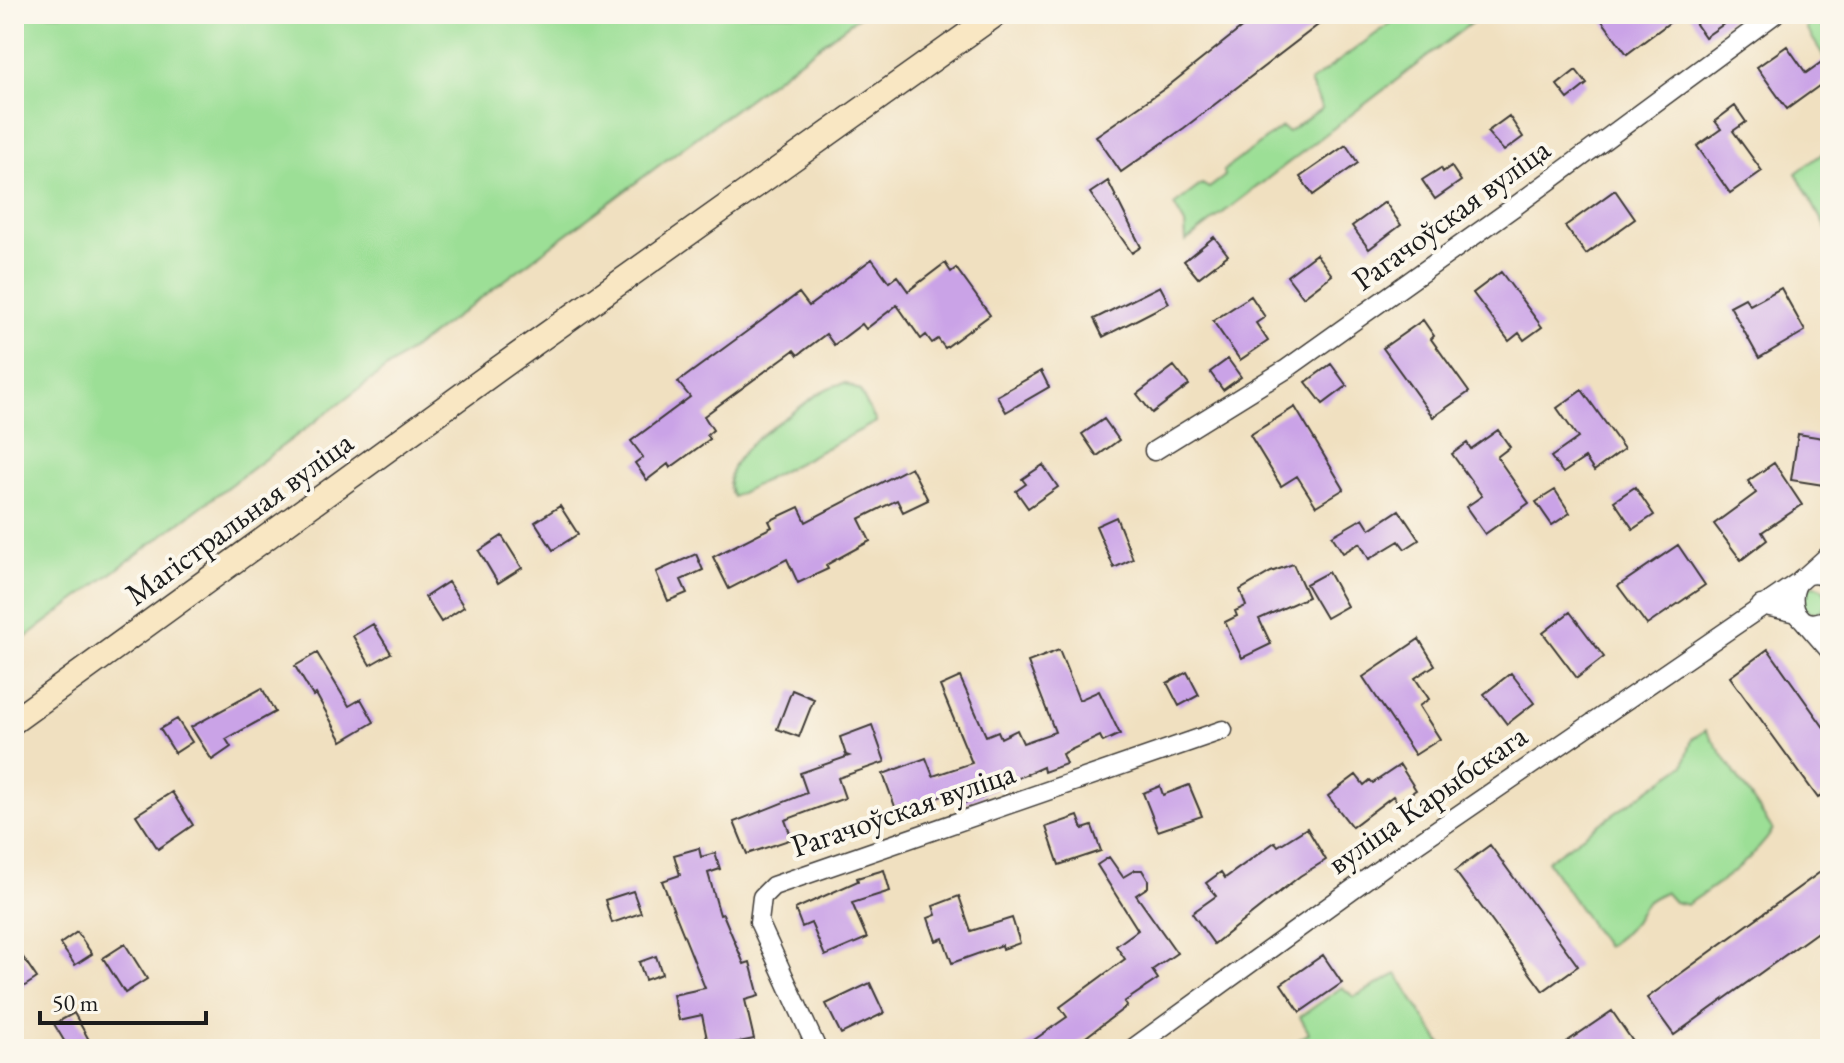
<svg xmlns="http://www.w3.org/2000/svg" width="1844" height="1063" viewBox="0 0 1844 1063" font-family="'EB Garamond',serif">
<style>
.green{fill:#9cdf96;stroke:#5c7e59;stroke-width:2}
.building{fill:#caa3e7}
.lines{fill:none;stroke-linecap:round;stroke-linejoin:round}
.street-casing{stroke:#3c3935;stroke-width:21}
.secondary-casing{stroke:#3c3935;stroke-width:27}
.street{stroke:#fff;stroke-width:18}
.secondary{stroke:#f9e7c3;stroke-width:24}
.labels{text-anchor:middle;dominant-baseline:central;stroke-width:8;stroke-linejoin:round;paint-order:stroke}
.street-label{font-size:32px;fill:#1c1c1c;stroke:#fbf7ec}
</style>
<rect width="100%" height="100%" fill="#fbf7ec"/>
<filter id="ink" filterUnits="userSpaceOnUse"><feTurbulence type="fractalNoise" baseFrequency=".0125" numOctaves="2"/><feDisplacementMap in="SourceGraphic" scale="16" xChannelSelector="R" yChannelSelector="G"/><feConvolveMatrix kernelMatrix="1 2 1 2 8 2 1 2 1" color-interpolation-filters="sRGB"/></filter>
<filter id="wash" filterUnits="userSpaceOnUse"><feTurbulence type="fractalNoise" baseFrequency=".006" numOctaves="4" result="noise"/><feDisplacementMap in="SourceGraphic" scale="32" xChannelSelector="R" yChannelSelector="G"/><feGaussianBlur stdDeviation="1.8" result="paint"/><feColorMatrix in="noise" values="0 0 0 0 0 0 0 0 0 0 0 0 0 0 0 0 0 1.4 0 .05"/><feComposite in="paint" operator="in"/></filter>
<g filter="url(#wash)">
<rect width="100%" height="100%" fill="#f0e0c0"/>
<!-- green -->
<path class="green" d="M14 14H862L14 646Z
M1403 14H1483L1186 241 1185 224 1174 205 1202 184 1209 188 1225 176 1223 171 1282 127 1288 132 1322 108 1310 82Z
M1816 18 1830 36V66L1806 28Z
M1830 148V236L1796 173Z
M845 383 860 391 876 422 733 497C713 463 773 426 796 410 812 398 825 386 845 383Z
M1801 599a13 13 0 1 1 26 0a13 13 0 1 1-26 0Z
M1706 730 1773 830C1753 861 1717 884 1687 905L1674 902 1665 892C1633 906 1646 911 1628 929 1622 936 1613 941 1606 947L1547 861 1684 765 1692 739Z
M1397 974 1444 1049H1283L1309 1033 1300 1017 1342 987 1354 997Z"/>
<g id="blocks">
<!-- building -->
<path class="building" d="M1259 14H1310L1318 25 1184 128 1121 172 1096 136 1167 87Z
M1597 14H1681L1627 54Z
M1689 14H1738L1705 37Z
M1787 46 1806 73 1830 56V78L1787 109 1757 67Z
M1576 70 1587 84 1568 99 1557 85Z
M1735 106 1746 122 1733 131 1762 171 1730 193 1697 146 1721 129 1715 121Z
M1509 116 1523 137 1504 151 1487 132Z
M1346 145 1358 163 1313 195 1300 177Z
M1451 166 1461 181 1435 199 1422 180 1441 168 1443 172Z
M1108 181 1141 247 1132 253 1090 193Z
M1615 190 1635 219 1586 254 1565 226Z
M1385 202 1401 225 1369 249 1352 226Z
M1214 237 1228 255 1198 278 1184 261Z
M1316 254 1332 275 1303 297 1287 276Z
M872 259 889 282 897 276 908 291 945 263 951 272 956 268 990 315 945 348 938 339 932 343 926 335 921 339 897 305 866 329 862 324 834 345 826 334 798 355 794 350 704 416 713 430 707 435 710 439 670 468 668 464 647 480 635 463 643 457 631 441 690 397 678 382 799 293 809 306Z
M1501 272 1542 327 1524 340 1519 333 1509 341 1473 293Z
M1160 286 1169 303 1103 337 1094 319Z
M1781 288 1805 331 1759 358 1730 306 1745 298 1750 305Z
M1251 296 1265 317 1256 323 1268 341 1240 360 1213 321Z
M1423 320 1434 336 1431 339 1469 392 1433 417 1383 348Z
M1228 359 1241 377 1223 390 1210 372Z
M1331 364 1347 386 1323 404 1306 382Z
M1174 366 1189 385 1152 413 1137 394Z
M1041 371 1049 387 1006 412 997 396Z
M1582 390 1624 449 1594 471 1585 458 1563 473 1551 457 1578 438 1557 408Z
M1295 407 1344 489 1316 506 1297 476 1281 486 1250 435Z
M1104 419 1119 440 1097 456 1082 434Z
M1498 430 1510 447 1497 457 1529 503 1485 534 1466 507 1482 496 1452 454 1467 443 1471 449Z
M1798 434 1830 439V486L1791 480Z
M1774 463 1802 505 1762 532 1767 540 1741 560 1714 524 1756 493 1748 481Z
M1043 465 1058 487 1028 508 1016 491 1026 484 1022 479Z
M911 467 928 500 903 512 897 500 859 519 870 541 826 565 828 569 798 583 787 559 729 589 713 557 772 527 769 521 799 507 806 522Z
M1635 487 1654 515 1633 529 1614 501Z
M1555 490 1570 513 1552 525 1536 502Z
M560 506 578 534 553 550 535 522Z
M1399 510 1419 540 1405 549 1399 541 1369 559 1360 543 1343 553 1332 536 1363 518 1370 529Z
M1116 517 1133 559 1114 568 1096 526Z
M502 536 522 568 498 583 479 551Z
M1678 545 1705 585 1647 625 1618 586Z
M696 554 703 570 681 580 687 593 668 601 656 572Z
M1293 564 1308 597 1259 619 1271 644 1242 658 1225 622 1237 616 1235 611 1246 606 1240 590 1271 572Z
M1328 572 1347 606 1326 618 1306 584Z
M448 582 464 607 441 622 425 597Z
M1570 612 1604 657 1577 678 1543 633Z
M373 624 391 653 370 665 353 636Z
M1419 639 1435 665 1415 678 1429 699 1419 706 1440 739 1415 755 1363 677Z
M1768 649 1830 736V789L1818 798 1730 677Z
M1059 650 1079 700 1099 691 1120 734 1103 742 1100 736 1062 754 1066 764 1044 772 1043 767 982 794 983 797 964 803 959 790 897 812 883 774 926 758 933 776 972 763 940 686 960 677 986 736 998 731 1001 738 1017 730 1023 743 1055 732 1028 662Z
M317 653 349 706 361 699 374 722 342 741 316 694 313 696 295 666Z
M1187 672 1199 695 1179 706 1167 683Z
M1511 673 1534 703 1507 724 1484 694Z
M262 688 275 712 226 739 231 747 212 760 191 727Z
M792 690 814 699 799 737 777 729Z
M177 719 192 742 175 753 160 729Z
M872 725 885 762 838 778 845 798 785 820 792 839 747 854 734 822 807 793 800 773 849 756 846 755 840 737Z
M1400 765 1416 790 1397 802 1393 796 1352 827 1328 796 1356 775 1364 785 1370 780 1373 783Z
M1189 785 1202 816 1158 831 1143 793 1160 786 1163 795Z
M172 792 193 825 158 849 136 815Z
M1078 816 1083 829 1092 826 1101 851 1059 865 1046 827Z
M1307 828 1326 860 1300 876 1214 944 1192 913 1216 896 1206 883 1221 872 1225 878 1275 842 1278 846Z
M1490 845 1578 966 1543 991 1455 871Z
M699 848 701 857 715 853 720 869 708 873 720 915 723 914 744 964 750 962 759 996 745 1000 754 1039 709 1048 702 1015 679 1020 673 995 705 988 662 881 680 875 674 855Z
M1109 857 1123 877 1135 870H1142L1148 880V887L1136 895 1177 953 1152 970 1158 979 1124 1002 1127 1006 1070 1049H1021L1067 1017 1060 1007 1125 959 1116 946 1138 930 1097 865Z
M1830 865V923L1674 1035 1647 998Z
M884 870 890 891 852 903 867 938 825 956 811 923 802 927 795 909 858 881 857 878Z
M633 891 641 913 612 923 605 900Z
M959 896 971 931 1012 918 1020 943 1003 949 1002 945 952 963 943 938 936 941 928 918 936 915 933 906Z
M77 932 92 954 75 965 60 944Z
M14 944 37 978 14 993Z
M125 944 147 979 125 993 103 958Z
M1323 955 1342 983 1300 1012 1281 984Z
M656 956 662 974 645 980 639 962Z
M870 983 884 1013 841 1034 826 1004Z
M1612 1011 1638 1049H1556Z
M74 1013 94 1049H69L54 1024Z"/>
</g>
</g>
<g filter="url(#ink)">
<use href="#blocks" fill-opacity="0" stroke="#3c3935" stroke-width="2"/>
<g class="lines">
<!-- street casing -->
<g class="street-casing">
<path id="street" d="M1154 451 1285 370 1514 207 1775 14
M1830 580C1782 551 1781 646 1830 617
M1761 605 1797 613 1830 651
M817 1049 759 922 762 897 773 886 1223 730
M1132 1049 1390 862 1801 580 1830 554"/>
</g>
<!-- secondary casing -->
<g class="secondary-casing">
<path id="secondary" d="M14 721 501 367 996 14"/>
</g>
<!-- street -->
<use href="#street" class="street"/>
<!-- secondary -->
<use href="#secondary" class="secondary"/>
</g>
</g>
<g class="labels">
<!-- street labels -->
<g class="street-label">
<text transform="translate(1451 214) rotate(-36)">Рагачоўская вуліца</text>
<text transform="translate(239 518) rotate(-36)">Магістральная вуліца</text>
<text transform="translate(1427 799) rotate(-35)">вуліца Карыбскага</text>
<text transform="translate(903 809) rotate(-19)">Рагачоўская вуліца</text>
</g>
</g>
<!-- margin -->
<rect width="1844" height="1063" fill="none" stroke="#fbf7ec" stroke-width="48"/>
<!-- scale -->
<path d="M40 1011v12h166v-12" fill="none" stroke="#1c1c1c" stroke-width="4"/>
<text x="52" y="1011" font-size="24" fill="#1c1c1c" stroke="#fbf7ec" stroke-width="6" paint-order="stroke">50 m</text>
</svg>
